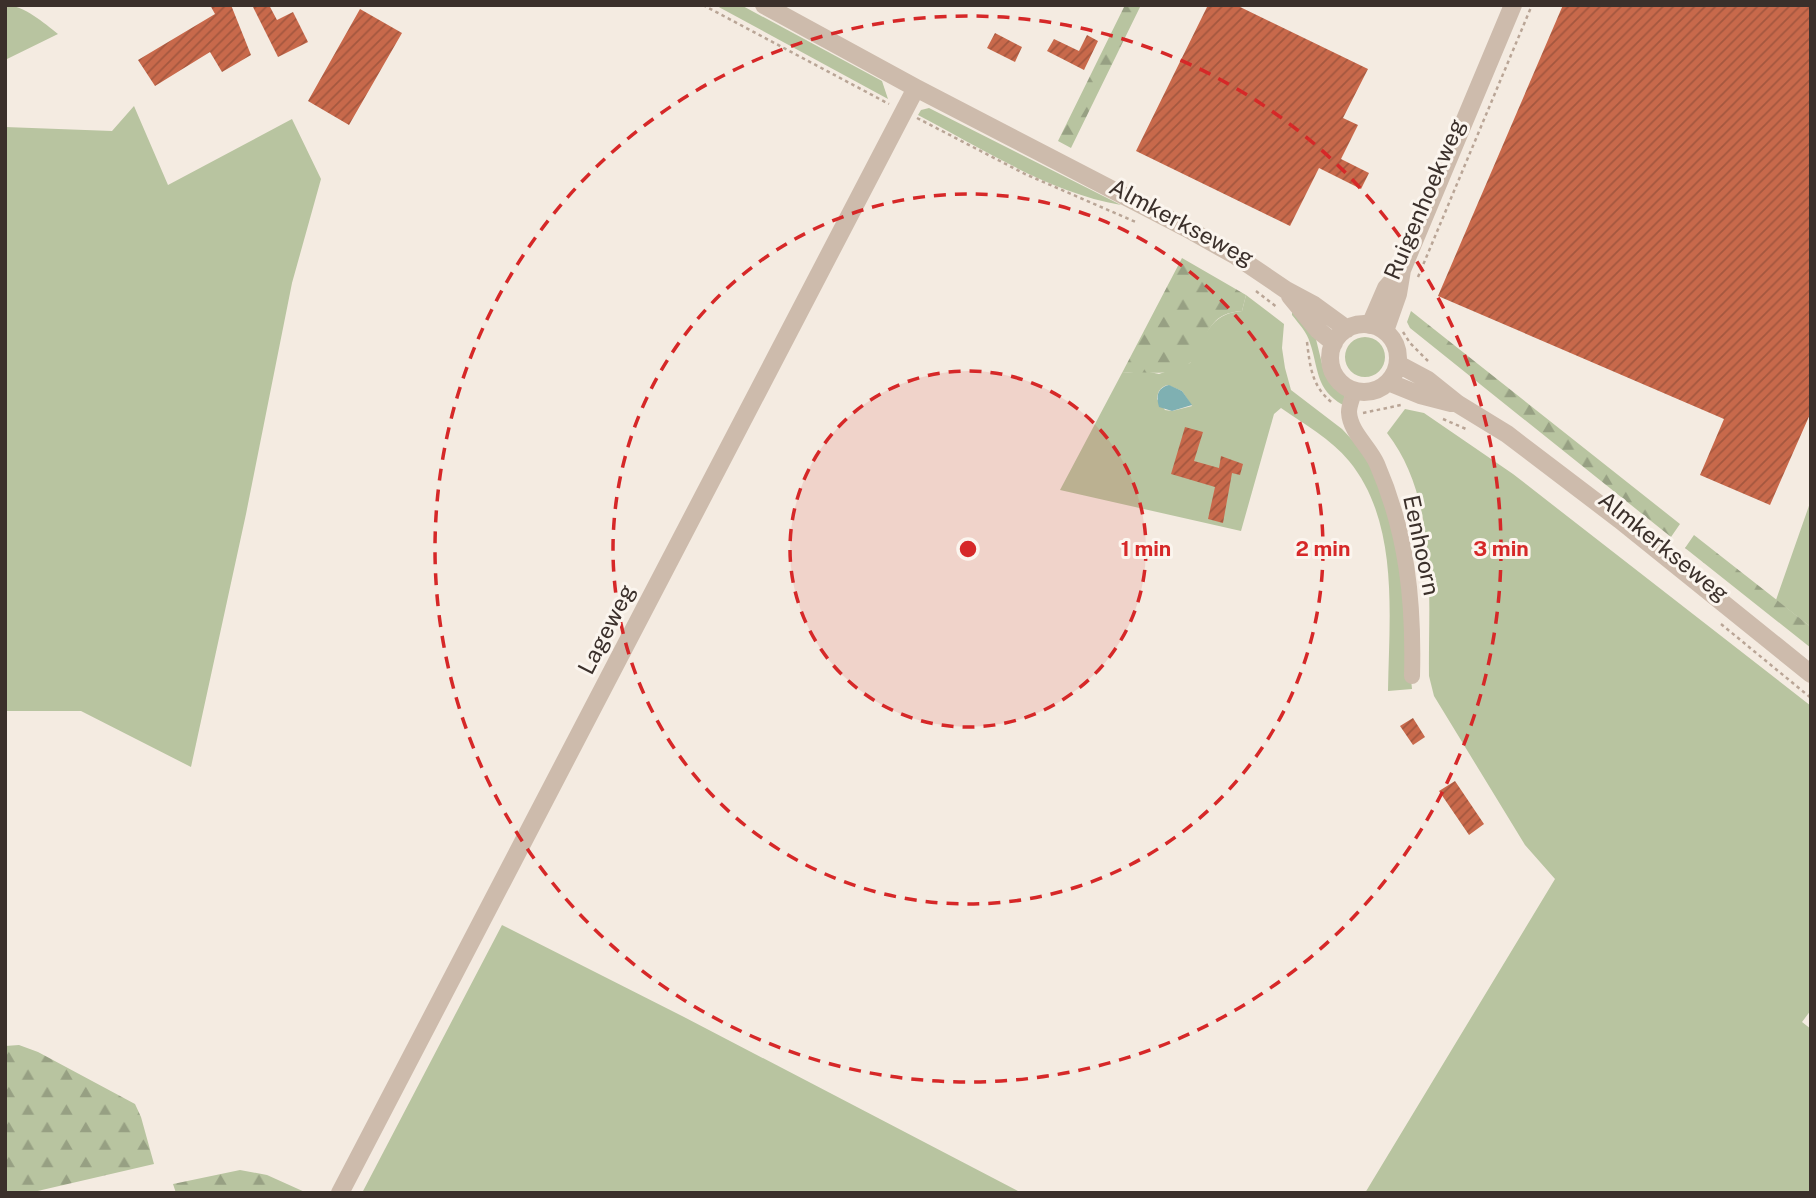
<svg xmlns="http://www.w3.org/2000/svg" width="1816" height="1198" viewBox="0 0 1816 1198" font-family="'Public Sans',sans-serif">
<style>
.grass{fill:#b8c4a0;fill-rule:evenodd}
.forest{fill:url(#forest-firs)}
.water{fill:#7fb0b2}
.building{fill:url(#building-hatch)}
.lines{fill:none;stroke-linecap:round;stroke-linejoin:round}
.path{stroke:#b9a596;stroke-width:2.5;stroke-dasharray:3.5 3.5;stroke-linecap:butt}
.minor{stroke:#cdbbac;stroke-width:16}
.tertiary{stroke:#cdbbac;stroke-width:18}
.ring{fill:none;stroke:#d62828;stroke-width:3.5;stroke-dasharray:12 9}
.labels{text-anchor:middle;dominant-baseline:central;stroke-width:6;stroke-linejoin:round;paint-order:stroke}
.street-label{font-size:23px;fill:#3b302b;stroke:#fbf5ee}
.centre{fill:#d62828;stroke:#fbf5ee;stroke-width:3.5}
.ring-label{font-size:21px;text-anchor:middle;font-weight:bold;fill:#d62828;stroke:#fbf5ee;stroke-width:6;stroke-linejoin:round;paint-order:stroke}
</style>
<defs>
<pattern id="forest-firs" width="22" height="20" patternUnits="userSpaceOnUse" patternTransform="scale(1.75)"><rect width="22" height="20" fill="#b8c4a0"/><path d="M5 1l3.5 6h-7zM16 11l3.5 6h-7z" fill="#97a083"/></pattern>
<pattern id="building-hatch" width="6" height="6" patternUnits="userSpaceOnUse" patternTransform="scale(1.75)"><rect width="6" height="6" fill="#c8694b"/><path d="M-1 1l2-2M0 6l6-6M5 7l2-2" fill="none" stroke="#a4573f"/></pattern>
</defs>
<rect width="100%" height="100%" fill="#f4ebe1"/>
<!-- grass -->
<path class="grass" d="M5 5C24 5 44 23 58 34L5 60Z
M715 5H741L882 81 888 99Z
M134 106 168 185 292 119 321 179 292 283 246 514 191 767 81 711H5V127L112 131Z
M929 108 1121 205C1048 192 983 149 918 115L921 110Z
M1246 295 1284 324 1282 348 1285 368 1291 390 1342 429 1358 446 1374 471 1398 544 1412 689 1388 691C1389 617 1400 523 1349 461 1331 439 1304 424 1281 408L1274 414 1241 531 1060 490 1122 373 1145 371 1159 374 1190 363C1205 338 1209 313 1242 311ZM1168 385 1182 391 1192 406 1172 411 1165 410 1157 399C1158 391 1160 387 1168 385Z
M1292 312 1314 331 1324 372 1334 386 1345 395 1343 405C1315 389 1319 369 1310 343 1307 332 1299 324 1292 315Z
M1345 357a20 20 0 1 1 40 0a20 20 0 1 1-40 0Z
M1405 409 1424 413 1513 474 1811 706V1010L1802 1022 1811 1029V1193H1365L1555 879 1525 845 1434 696 1429 676C1428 596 1439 500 1387 433Z
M1811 500V627L1776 600Z
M502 925 684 1017 1022 1193H362Z"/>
<!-- forest -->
<path class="forest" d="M1125 5H1141L1071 148 1058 141Z
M1182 258 1246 295 1242 311C1212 313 1210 329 1197 352 1194 358 1192 362 1187 365 1166 378 1145 370 1122 373Z
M1411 311 1680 524 1671 537 1410 328 1407 322Z
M1694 535 1811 627V648L1685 548Z
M19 1045 38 1052 135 1104 141 1117 154 1164 29 1193H5V1046Z
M240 1170 267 1175 307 1193H176L173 1184Z"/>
<!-- water -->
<path class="water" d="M1169 385 1182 391 1192 405 1172 411 1159 407C1156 396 1157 388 1169 385Z"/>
<!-- building -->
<path class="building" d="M210 5H231L251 55 222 72 210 52 155 86 138 60 215 14Z
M252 5H269L277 20 293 12 308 42 278 57Z
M1208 5H1236L1368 69 1343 118 1358 125 1341 159 1369 173 1361 189 1319 168 1290 226 1136 151Z
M1563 5H1811V412L1770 505 1700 475 1724 419 1438 296Z
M360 9 402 33 349 125 308 101Z
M995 33 1022 47 1015 62 987 48Z
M1087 35 1098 41 1084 70 1047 51 1054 39 1079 51Z
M1185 427 1203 432 1194 461 1219 468 1221 456 1243 464 1240 475 1232 473 1223 523 1208 519 1215 487 1171 474Z
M1413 718 1425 737 1413 745 1400 726Z
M1455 781 1484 824 1469 835 1439 791Z"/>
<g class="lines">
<!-- path -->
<path class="path" d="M703 5 889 104
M917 118 1025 174 1138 223
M1418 277 1532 5
M1256 291 1278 308
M1403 332 1410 343 1428 361
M1307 342C1310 367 1312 388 1334 404
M1363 413 1401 405
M1443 419 1466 429
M1721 624 1811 698"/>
<!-- minor -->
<path class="minor" d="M1354 391C1353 397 1349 405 1349 412 1350 432 1369 446 1377 464 1407 533 1414 601 1412 676"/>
<!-- tertiary -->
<path class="tertiary" d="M764 5 916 88 1186 228 1236 256 1286 290 1314 305 1347 329
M1290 296 1318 330 1334 343
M1330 358a34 34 0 1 1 68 0a34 34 0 1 1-68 0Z
M1370 325 1386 288 1401 271
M1385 331 1398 294 1402 270 1513 5
M1398 364 1428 380 1458 404 1507 434 1620 520 1811 674
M1388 382 1420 395 1451 403
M340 1193 916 88"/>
</g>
<!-- distance rings -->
<circle cx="968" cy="549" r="178" fill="#d62828" fill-opacity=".12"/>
<g class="ring">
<circle cx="968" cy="549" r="178"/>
<circle cx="968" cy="549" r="355"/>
<circle cx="968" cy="549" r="533"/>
</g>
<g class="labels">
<!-- street labels -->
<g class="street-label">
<text transform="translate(1424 199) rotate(-67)">Ruigenhoekweg</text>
<text transform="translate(1182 222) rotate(28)">Almkerkseweg</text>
<text transform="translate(1422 545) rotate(78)">Eenhoorn</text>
<text transform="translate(1664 546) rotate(39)">Almkerkseweg</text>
<text transform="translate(606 629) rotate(-63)">Lageweg</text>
</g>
</g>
<circle cx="968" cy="549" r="10" class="centre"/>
<g class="ring-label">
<text x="1146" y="556">1 min</text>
<text x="1323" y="556">2 min</text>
<text x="1501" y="556">3 min</text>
</g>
<!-- border -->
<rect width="1816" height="1198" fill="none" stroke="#3b302b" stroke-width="14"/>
</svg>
